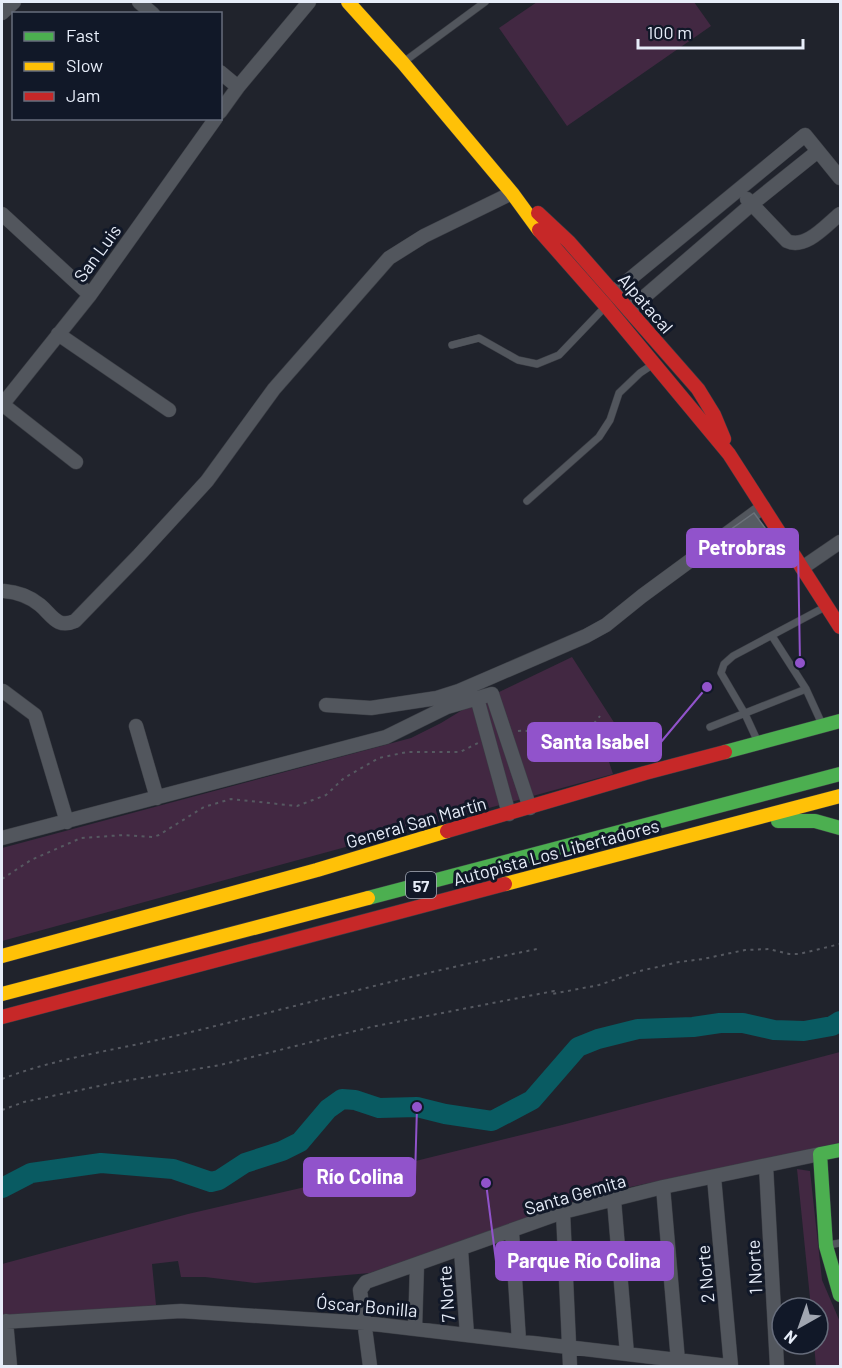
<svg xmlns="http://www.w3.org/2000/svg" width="842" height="1368" viewBox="0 0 842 1368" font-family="Barlow,sans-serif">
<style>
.green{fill:#422842}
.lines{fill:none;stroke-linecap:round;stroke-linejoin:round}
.river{stroke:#095b62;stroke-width:20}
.lane-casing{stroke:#3b3e45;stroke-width:8}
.street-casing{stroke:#3b3e45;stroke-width:15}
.fast-casing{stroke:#3b3e45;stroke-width:15}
.slow-casing{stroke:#3b3e45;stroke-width:15}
.jam-casing{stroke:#3b3e45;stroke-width:15}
.path{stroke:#565961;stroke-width:2;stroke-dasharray:3 4.5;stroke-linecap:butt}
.lane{stroke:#52565d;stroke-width:7}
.street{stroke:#52565d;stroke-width:14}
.fast{stroke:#4caf50;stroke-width:14}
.slow{stroke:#ffc107;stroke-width:14}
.jam{stroke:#c62828;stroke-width:14}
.wall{fill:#444a51}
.shaded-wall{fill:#2e333a}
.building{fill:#565c63;stroke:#6c727a;stroke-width:1.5}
.labels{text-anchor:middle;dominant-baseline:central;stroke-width:6;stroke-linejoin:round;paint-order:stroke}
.shield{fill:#111828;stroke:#a7adba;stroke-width:1.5}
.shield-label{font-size:16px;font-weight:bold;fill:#e7edf9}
.street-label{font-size:18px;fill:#e7edf9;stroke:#111828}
.leader{fill:none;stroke:#9153cb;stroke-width:2}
.callout-dot{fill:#9153cb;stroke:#111828;stroke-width:2}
.callout{fill:#9153cb;stroke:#9153cb;stroke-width:2}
.callout-label{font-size:20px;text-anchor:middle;font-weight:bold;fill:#fff}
</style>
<rect width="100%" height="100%" fill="#20232c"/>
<!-- green -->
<path class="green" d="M537 2H694L711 26 567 126 499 28Z
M572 657 617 727 600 735 613 774 2 941V848L411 738 441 723 464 709Z
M840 1052V1143L592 1195 370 1273 255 1283 205 1277H181L178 1261 152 1264 156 1305 2 1323V1264L188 1214 375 1171 562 1125Z
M797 1169 810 1171 822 1280 840 1322V1366H816L814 1344H818V1308H811Z"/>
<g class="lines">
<!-- river -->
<path class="river" d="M2 1188 31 1173 101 1163 173 1169 211 1182 219 1180 245 1163 282 1151 300 1142 328 1109 342 1099 355 1100 379 1108 417 1107 445 1114 492 1121 532 1100 578 1047 598 1039 638 1029 693 1027 720 1023H743L774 1030 804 1031 832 1026 840 1021"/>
<!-- lane casing -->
<g class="lane-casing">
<path id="lane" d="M405 61 485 2
M452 345 479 338 518 360 537 364 559 355 604 308
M527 501 599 437 610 420 619 393 640 373 652 365
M772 636 806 689 822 724
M710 727 806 689
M757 740 745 714 721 673 724 664 733 656 825 607
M828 1245 840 1243"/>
</g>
<!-- street casing -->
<g class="street-casing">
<path id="street" d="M139 2 153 14
M2 13 14 2
M220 72 238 87
M220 112 238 87 309 2
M747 199 787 241C806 250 827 224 840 214
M2 214 90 295
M614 292 805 135 840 178
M629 310 752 204 818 151
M58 334 169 410
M2 404 76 462
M2 405 90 295 216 118
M802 568 840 542
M4 591C17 592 29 596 40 605 52 615 57 629 75 621L139 555 207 481 274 389 389 258 424 236 512 193
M3 691 35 715 67 822
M477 698 509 814
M326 705 371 708 437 698 459 691 586 636 606 625 642 596 763 507
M136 726 157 798
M2 838 386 737 447 707 492 694 530 808
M766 1166 777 1366
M714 1177 731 1366
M663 1187 678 1361
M614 1200 627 1354
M563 1212 570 1366
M512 1232 519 1341
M461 1250 467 1335
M6 1321 10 1366
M2 1322 181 1311 365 1323 728 1366
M415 1329 417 1265
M370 1366 360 1290 366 1282 563 1212 663 1187 820 1154"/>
</g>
<!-- fast casing -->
<g class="fast-casing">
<path id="fast" d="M725 752 840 721
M778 821H815L840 828
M368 898 840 774
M840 1150 820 1154 826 1246 840 1295"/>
</g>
<!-- slow casing -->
<g class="slow-casing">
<path id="slow" d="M348 2 403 63 512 193 539 230
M505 884 840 796
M2 956 317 870 447 831
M2 994 368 898"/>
</g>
<!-- jam casing -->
<g class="jam-casing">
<path id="jam" d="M538 213 569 242 698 389 714 415 724 439
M539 230 606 306 729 454 840 627
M447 831 645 773 725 752
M2 1017 505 884"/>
</g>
<!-- path -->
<path class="path" d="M518 731C533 729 537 736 550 739 574 743 586 734 600 716
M2 879 31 860 81 838 124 835 153 837 159 835 204 807 231 799 297 806 326 795 344 778 379 758 407 752H460L478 743
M2 1079C59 1057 123 1049 183 1034 301 1005 418 973 537 949
M2 1110 24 1102 113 1083 220 1065 371 1027 554 991 552 994 599 985 640 971 679 962 703 959 745 950 769 949 789 954H799L840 944"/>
<!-- lane -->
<use href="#lane" class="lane"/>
<!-- street -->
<use href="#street" class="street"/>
<!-- fast -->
<use href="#fast" class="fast"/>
<!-- slow -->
<use href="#slow" class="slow"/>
<!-- jam -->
<use href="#jam" class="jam"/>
</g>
<!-- wall -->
<path class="wall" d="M730 530 768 532 762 541 737 558 724 539Z"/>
<!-- shaded-wall -->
<path class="shaded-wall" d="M768 532 762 541 737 558 744 549Z"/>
<!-- building -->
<path class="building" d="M754 513 768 532 744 549 730 530Z"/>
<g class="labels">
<!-- shield labels -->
<rect class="shield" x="406" y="872" width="30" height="26" rx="4.5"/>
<g class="shield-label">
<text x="421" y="885">57</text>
</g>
<!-- street labels -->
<g class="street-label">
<text transform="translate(97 253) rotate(-54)">San Luis</text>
<text transform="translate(646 303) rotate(49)">Alpatacal</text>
<text transform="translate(416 822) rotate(-16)">General San Martín</text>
<text transform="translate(556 852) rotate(-15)">Autopista Los Libertadores</text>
<text transform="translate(575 1194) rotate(-16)">Santa Gemita</text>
<text transform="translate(754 1267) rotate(-93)">1 Norte</text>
<text transform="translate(705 1274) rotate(-95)">2 Norte</text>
<text transform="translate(446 1294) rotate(-94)">7 Norte</text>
<text transform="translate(367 1306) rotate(5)">Óscar Bonilla</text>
</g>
</g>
<!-- callouts -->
<path class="leader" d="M800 663L798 548M707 687L661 742M417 1107L415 1177M486 1183L496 1261"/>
<g class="callout-dot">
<circle cx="800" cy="663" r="6"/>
<circle cx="707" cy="687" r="6"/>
<circle cx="417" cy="1107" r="6"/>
<circle cx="486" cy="1183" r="6"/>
</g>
<g class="callout">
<rect x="687" y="529" width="111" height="38" rx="6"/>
<rect x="528" y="723" width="133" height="38" rx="6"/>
<rect x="304" y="1158" width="111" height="38" rx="6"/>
<rect x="496" y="1242" width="177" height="38" rx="6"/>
</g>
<g class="callout-label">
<text x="742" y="555">Petrobras</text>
<text x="595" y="749">Santa Isabel</text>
<text x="360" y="1184">Río Colina</text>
<text x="584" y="1268">Parque Río Colina</text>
</g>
<!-- border -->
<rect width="842" height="1368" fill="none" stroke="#e7edf9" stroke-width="6"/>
<!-- legend -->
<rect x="12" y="12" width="210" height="108" fill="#111828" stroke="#676d7c" stroke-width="1.5"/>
<rect x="24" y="32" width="30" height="9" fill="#4caf50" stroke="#676d7c" stroke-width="1.5"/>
<text x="66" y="42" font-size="18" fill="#e7edf9">Fast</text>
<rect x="24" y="62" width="30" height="9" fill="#ffc107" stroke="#676d7c" stroke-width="1.5"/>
<text x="66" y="72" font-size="18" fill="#e7edf9">Slow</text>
<rect x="24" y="92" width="30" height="9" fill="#c62828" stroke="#676d7c" stroke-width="1.5"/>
<text x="66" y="102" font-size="18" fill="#e7edf9">Jam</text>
<!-- north arrow -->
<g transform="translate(800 1326) rotate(220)"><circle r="28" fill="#111828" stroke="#676d7c" stroke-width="1.5"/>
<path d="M0-4.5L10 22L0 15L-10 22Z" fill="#a1a6b1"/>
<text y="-9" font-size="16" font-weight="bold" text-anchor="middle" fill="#e7edf9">N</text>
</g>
<!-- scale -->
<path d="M638 39v9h165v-9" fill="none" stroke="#e7edf9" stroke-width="3"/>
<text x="647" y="39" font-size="18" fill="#e7edf9" stroke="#111828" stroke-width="4.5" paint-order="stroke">100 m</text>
</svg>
